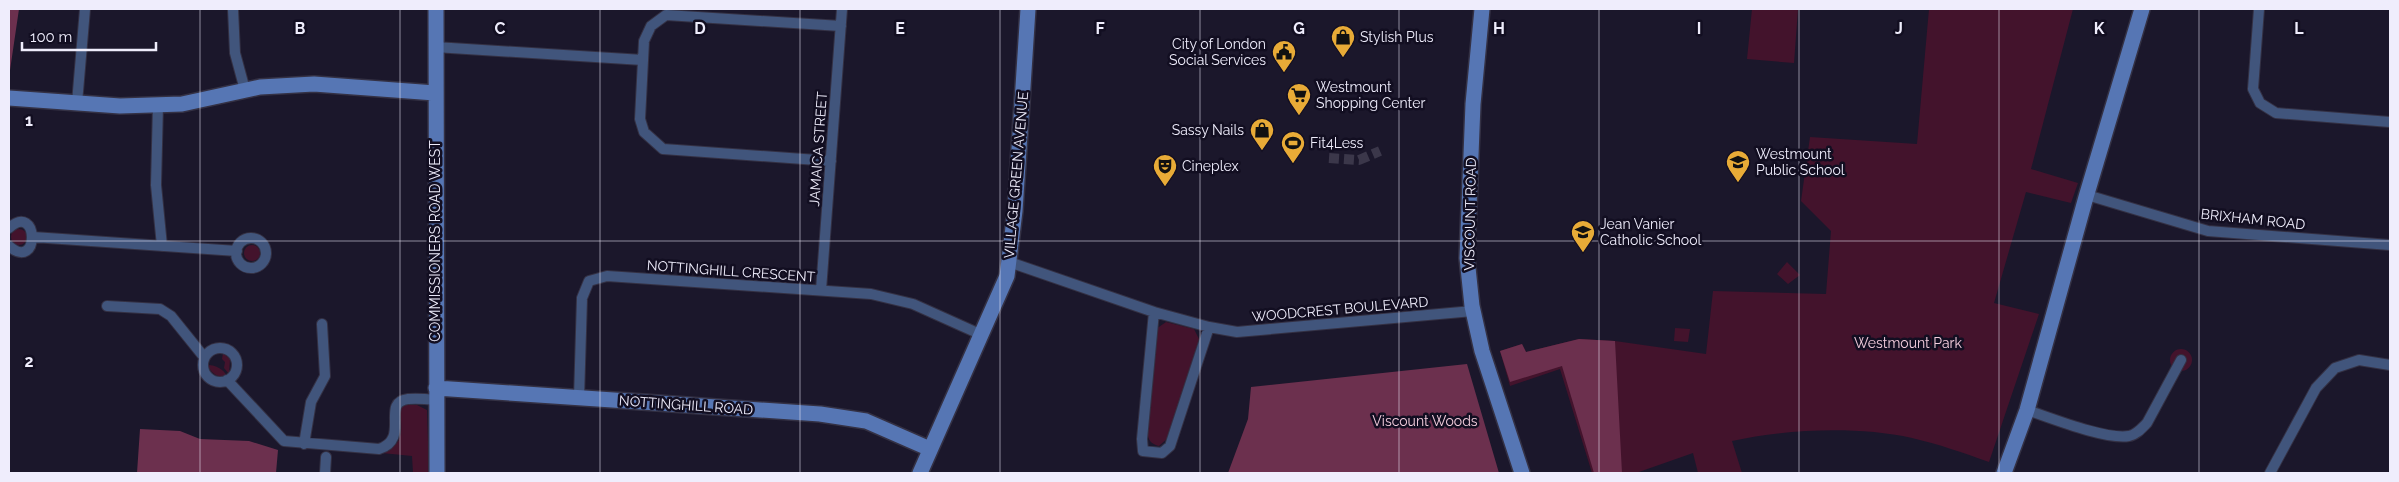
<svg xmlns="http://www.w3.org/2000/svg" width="2399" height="482" viewBox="0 0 2399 482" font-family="Raleway,sans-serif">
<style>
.green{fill:#43132c}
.forest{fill:#6c304e}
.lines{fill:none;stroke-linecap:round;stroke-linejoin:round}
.street-tunnel{stroke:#3b374a;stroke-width:10;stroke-dasharray:10 5;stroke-linecap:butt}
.street-casing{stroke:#343144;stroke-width:12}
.secondary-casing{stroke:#343144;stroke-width:18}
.street{stroke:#41557c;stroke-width:10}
.secondary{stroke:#5676b4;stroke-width:15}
.grid{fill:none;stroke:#efedfc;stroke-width:1;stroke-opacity:0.55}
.labels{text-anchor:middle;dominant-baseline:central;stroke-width:5;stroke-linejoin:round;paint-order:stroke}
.poi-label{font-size:14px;fill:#efedfc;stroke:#120e21;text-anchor:start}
.street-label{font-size:14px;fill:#efedfc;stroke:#120e21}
.park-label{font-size:14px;fill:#f5cede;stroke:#120e21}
.grid-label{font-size:16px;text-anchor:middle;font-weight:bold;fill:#efedfc;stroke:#120e21;stroke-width:5;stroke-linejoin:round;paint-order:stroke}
</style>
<rect width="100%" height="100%" fill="#1b172b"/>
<!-- green -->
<path class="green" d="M1752 9H1798L1794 63 1747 59Z
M1929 9H2073L2031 169 2078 183 2071 203 2026 192 1994 303 2039 314 1989 462C1964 453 1938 444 1912 438 1857 426 1787 429 1732 441L1742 473H1698L1693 453 1636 473H1592L1560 369 1510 386 1500 351 1522 344 1526 352 1579 339 1615 341 1706 354 1713 291 1826 294 1831 231 1801 201 1810 137 1917 144Z
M11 237a8 8 0 1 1 16 0a8 8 0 1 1-16 0Z
M244 253a8 8 0 1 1 16 0a8 8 0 1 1-16 0Z
M1787 262 1800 275 1788 284 1777 274Z
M1166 322 1194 329 1199 339 1170 436 1159 446C1148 443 1148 438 1147 427L1156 329Z
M1675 328 1690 329 1688 342 1674 341Z
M2170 360a11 11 0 1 1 22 0a11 11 0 1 1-22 0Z
M223 353 230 359 229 374 224 368 225 362 222 359Z
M208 365C216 365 223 369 227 376 219 379 210 373 208 365Z
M404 405H417L427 410 429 473H413L412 456 382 453C407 442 400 432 401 407Z"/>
<!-- forest -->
<path class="forest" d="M9 9H19L9 77Z
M1579 339 1615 341 1622 473H1594L1562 366 1510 382 1500 351 1522 344 1526 352Z
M1467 364 1499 473H1228L1248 419 1251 387Z
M140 429 180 431 200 439 249 441 278 450 276 473H137Z"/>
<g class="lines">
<!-- street-tunnel -->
<path class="street-tunnel" d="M1329 158 1359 160 1380 151"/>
<!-- street casing -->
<g class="street-casing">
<path id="street" d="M233 9 235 53 245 90
M2259 9 2253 89 2260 103 2276 113 2390 122
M435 47 643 60
M77 103 85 9
M158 105 156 185 162 246
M831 161 663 149 644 132 640 119 644 41 651 26 666 15 841 26
M2087 195 2208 231 2390 245
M9 228C39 201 40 273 9 246
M33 237 237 251
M236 253a15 15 0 1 1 30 0a15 15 0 1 1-30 0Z
M1009 262 1154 312 1142 439 1143 451 1162 453 1170 446 1209 327 1237 332 1473 311
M821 290 842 9
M107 306 160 309 171 316 204 357
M1154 312 1209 327
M203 365a17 17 0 1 1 34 0a17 17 0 1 1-34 0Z
M227 380 284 441 379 449C411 439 380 402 408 399 417 398 427 399 436 400
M579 398 582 298 589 281 607 276 871 294 913 304 982 335
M2027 410C2051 418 2106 440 2129 436 2136 435 2142 428 2147 423L2181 360
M304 444 311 402 325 376 322 324
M325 473 326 457
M2270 473 2316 388 2335 368 2359 360 2390 365"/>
</g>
<!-- secondary casing -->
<g class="secondary-casing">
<path id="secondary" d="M436 9 437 473
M1482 9 1473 104 1467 258 1472 306 1482 351 1522 473
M9 98 120 106 182 104 260 87 314 84 435 93
M436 388 820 414 866 421 930 449
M920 473 1007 276 1015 211 1028 9
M2004 473 2027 410 2086 197 2142 9"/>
</g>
<!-- street -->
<use href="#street" class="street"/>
<!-- secondary -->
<use href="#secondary" class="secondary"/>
</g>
<!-- grid -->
<path class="grid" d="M200 9V473M400 9V473M600 9V473M800 9V473M1000 9V473M1200 9V473M1399 9V473M1599 9V473M1799 9V473M1999 9V473M2199 9V473M9 241H2390"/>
<!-- icons -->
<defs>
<g id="shop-pin" transform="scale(1.25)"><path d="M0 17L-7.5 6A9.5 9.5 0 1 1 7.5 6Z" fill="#e8ab37" stroke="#120e21"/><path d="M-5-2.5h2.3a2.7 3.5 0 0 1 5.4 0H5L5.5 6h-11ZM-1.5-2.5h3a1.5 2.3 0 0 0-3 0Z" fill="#111"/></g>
<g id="civic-pin" transform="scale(1.25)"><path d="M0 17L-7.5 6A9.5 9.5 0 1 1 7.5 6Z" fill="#e8ab37" stroke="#120e21"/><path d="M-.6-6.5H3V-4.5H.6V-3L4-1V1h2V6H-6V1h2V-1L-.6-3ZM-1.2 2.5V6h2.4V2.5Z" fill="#111"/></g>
<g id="supermarket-pin" transform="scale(1.25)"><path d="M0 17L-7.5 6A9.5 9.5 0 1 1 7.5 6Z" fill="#e8ab37" stroke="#120e21"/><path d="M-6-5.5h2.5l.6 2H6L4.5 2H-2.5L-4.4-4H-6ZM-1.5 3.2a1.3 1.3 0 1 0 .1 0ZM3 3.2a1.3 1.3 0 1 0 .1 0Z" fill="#111"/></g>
<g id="stadium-pin" transform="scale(1.25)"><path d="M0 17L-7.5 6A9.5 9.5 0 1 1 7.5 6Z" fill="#e8ab37" stroke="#120e21"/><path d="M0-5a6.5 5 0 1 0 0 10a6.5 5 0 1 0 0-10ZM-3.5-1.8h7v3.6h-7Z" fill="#111"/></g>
<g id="school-pin" transform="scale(1.25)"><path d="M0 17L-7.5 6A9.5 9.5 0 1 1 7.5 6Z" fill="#e8ab37" stroke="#120e21"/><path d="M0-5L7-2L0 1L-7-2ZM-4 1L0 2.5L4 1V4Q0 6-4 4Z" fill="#111"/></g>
<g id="theatre-pin" transform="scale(1.25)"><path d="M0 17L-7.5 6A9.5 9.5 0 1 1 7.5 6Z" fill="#e8ab37" stroke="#120e21"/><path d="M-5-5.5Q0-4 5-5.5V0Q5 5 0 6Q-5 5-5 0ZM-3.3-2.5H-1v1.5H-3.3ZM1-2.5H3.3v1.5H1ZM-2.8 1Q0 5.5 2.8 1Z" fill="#111"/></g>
</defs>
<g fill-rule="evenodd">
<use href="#shop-pin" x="1343" y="37"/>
<use href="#civic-pin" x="1284" y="52"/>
<use href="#supermarket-pin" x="1299" y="95"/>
<use href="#shop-pin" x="1262" y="130"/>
<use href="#stadium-pin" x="1293" y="143"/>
<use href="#school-pin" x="1738" y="162"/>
<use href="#theatre-pin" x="1165" y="166"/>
<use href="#school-pin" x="1583" y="232"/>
</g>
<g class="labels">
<!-- poi labels -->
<g class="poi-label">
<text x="1360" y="37">Stylish Plus</text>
<text x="1266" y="44" text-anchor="end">City of London<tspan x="1266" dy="16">Social Services</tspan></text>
<text x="1316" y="87">Westmount<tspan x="1316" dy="16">Shopping Center</tspan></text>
<text x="1244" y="130" text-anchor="end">Sassy Nails</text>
<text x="1310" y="143">Fit4Less</text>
<text x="1756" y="154">Westmount<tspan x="1756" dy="16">Public School</tspan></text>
<text x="1182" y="166">Cineplex</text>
<text x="1600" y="224">Jean Vanier<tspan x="1600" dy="16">Catholic School</tspan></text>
</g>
<!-- street labels -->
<g class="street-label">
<text transform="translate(818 149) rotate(-86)">JAMAICA STREET</text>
<text transform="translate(1016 175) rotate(-85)">VILLAGE GREEN AVENUE</text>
<text transform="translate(1470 214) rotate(-89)">VISCOUNT ROAD</text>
<text transform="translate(2253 219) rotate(6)">BRIXHAM ROAD</text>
<text transform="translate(435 241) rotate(-90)">COMMISSIONERS ROAD WEST</text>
<text transform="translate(731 271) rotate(4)">NOTTINGHILL CRESCENT</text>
<text transform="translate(1340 309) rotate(-5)">WOODCREST BOULEVARD</text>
<text transform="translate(686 405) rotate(4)">NOTTINGHILL ROAD</text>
</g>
<!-- park labels -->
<g class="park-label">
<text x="1908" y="343">Westmount Park</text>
<text x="1425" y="421">Viscount Woods</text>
</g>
</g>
<g class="grid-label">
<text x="300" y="34">B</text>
<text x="500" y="34">C</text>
<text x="700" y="34">D</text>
<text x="900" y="34">E</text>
<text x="1100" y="34">F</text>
<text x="1299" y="34">G</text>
<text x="1499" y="34">H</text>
<text x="1699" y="34">I</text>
<text x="1899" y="34">J</text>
<text x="2099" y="34">K</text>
<text x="2299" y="34">L</text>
<text x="29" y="126">1</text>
<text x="29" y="367">2</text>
</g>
<!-- border -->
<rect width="2399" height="482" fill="none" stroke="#efedfc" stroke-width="20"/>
<!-- scale -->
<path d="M22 42v8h134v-8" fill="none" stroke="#efedfc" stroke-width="2.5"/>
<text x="30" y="42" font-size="15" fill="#efedfc" stroke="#120e21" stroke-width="4" paint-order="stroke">100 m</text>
</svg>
